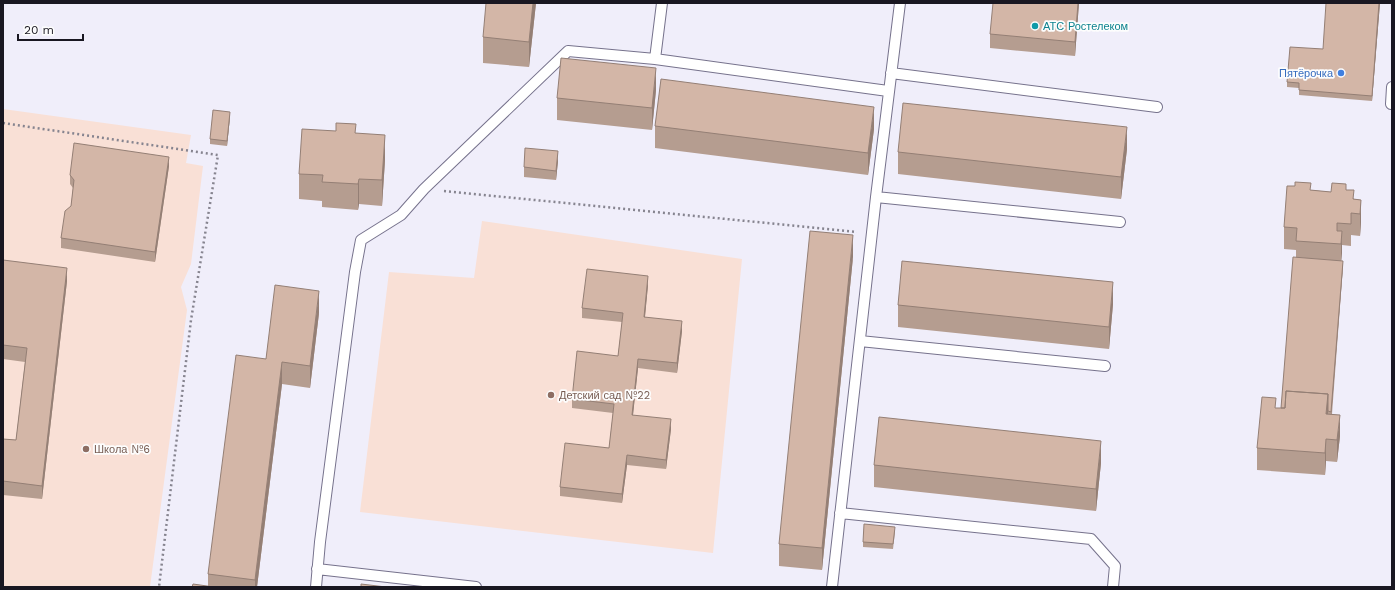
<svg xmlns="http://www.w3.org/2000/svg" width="1395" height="590" viewBox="0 0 1395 590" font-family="'Work Sans',sans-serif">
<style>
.education{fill:#f9e0d6}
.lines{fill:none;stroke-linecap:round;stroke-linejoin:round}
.lane-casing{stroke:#76728c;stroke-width:12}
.path{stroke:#86848f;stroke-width:2.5;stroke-dasharray:2 3;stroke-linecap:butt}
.lane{stroke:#fff;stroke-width:10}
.wall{fill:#b59d90}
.shaded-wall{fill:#947f75}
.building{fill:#d3b6a7;stroke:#947f75}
.culture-dot{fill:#0f9aa8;stroke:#fdfdfd;stroke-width:1.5}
.shop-dot{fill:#3f7fe0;stroke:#fdfdfd;stroke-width:1.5}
.education-dot{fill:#8d6e63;stroke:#fdfdfd;stroke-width:1.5}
.labels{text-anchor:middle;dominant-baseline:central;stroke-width:3.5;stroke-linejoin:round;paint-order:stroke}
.culture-label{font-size:11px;fill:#0d838f;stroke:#fdfdfd;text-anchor:start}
.shop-label{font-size:11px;fill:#366cbe;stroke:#fdfdfd;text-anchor:end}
.education-label{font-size:11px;fill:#785e54;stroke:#fdfdfd;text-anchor:start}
</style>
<rect width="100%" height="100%" fill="#f0eefa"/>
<!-- education -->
<path class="education" d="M3 109 191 135 186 163 203 166 191 264 181 287 187 310 150 587H3Z
M482 221 742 259 713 553 360 512 389 272 474 278Z"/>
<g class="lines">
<!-- lane casing -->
<g class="lane-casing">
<path id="lane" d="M655 59 888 91
M891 73 1157 107
M1391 104 1392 87
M876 197 1120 222
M860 341 1105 366
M840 513 1091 539 1115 566 1113 587
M317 569 476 587
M316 587 320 542 355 272 361 240 401 215 424 189 568 51 655 59 662 3
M832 587 876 197 900 3"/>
</g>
<!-- path -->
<path class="path" d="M3 123 218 155 191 320 159 587
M444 191 857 232"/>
<!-- lane -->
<use href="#lane" class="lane"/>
</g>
<!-- wall -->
<path class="wall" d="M536 3 529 67 483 63V37Z
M1079 3 1075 56 990 48V34Z
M1380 3 1372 101 1299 95V88L1287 87V82L1323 49Z
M656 90 652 130 557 120V98Z
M230 117 227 146 210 144V139Z
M655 126 874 129 868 175 655 148Z
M356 133 385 160 382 206 359 204 358 210 322 207V201L299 199V174Z
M1127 149 1121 199 898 174V152Z
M558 161 556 180 524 177V167Z
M169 166 155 262 61 248V238L71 206 73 188 70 184V175Z
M1311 190 1331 192 1346 190 1354 199 1361 200V222L1360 236 1351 235V246L1342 245 1341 261 1343 266 1332 414 1340 436 1337 462 1326 461 1325 475 1257 470V448L1276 408H1281L1296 258V250L1284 249V227Z
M853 257 822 570 779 566V544Z
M3 260 67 281 42 499 3 495V439L16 440 25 362 3 359Z
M648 285 645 317 682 331 677 373 638 368 633 415 671 429 666 469 627 465 622 503 560 496V487L609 448 613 413 572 408V399L618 356 622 322 582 318V308Z
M1113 304 1109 349 898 327V305Z
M319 313 310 388 282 384 257 587H192L208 586V574L266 359Z
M1101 463 1096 511 874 487V465Z
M895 532 893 549 863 547V542Z"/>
<!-- shaded-wall -->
<path class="shaded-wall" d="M533 3H536L529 67V42Z
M1078 3H1079L1075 56V42Z
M1379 3H1380L1372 101V96Z
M656 68V90L652 130V108Z
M874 107V129L868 175V153Z
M230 112V117L227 146V141Z
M1127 127V149L1121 199V177Z
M385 135V160L382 206V180Z
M558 151V161L556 180V171Z
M169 157V166L155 262V252Z
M359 179V204L358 210V184Z
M1361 200V222L1360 236V214Z
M1342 231V253L1341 265V244Z
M853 235V257L822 570V548Z
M1343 261V266L1331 416V412Z
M67 268V281L42 499V486Z
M648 276V285L644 326V317Z
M1113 282V304L1109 349V327Z
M319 291V313L310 388V366Z
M682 321V331L677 373V363Z
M638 359V368L632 424V415Z
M282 362V384L257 587H255V580Z
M1328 394V416L1326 414Z
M1340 415V436L1337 462V440Z
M671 419V429L666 469V460Z
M1326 439V461L1325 475V453Z
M1101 441V463L1096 511V489Z
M627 455V465L622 503V494Z"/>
<!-- building -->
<path class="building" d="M486 3H533L529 42 483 37Z
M993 3H1078L1075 42 990 34Z
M1326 3H1379L1372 96 1299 90V83L1287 82 1290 47 1323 49Z
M561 58 656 68 652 108 557 98Z
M661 79 874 107 868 153 655 126Z
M903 103 1127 127 1121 177 898 152Z
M213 110 230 112 227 141 210 139Z
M336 123 356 124 355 133 385 135 382 180 359 179 358 184 322 182 323 175 299 174 302 129 336 131Z
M74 143 169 157 155 252 61 238 65 211 71 206 74 180 70 175Z
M525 148 558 151 556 171 524 167Z
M1295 182 1311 183 1310 190 1331 192 1332 183 1346 184V190H1354L1353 199 1361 200 1360 214 1351 213V224L1337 223V231H1342L1341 244 1296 241 1297 228 1284 227 1287 186H1295Z
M810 231 853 235 822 548 779 544Z
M1293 257 1343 261 1331 412 1328 411V394L1286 391 1285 408H1281Z
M3 260 67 268 42 486 3 481V439L16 440 27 348 3 345Z
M902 261 1113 282 1109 327 898 305Z
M587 269 648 276 644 317 682 321 677 363 638 359 632 415 671 419 666 460 627 455 622 494 560 487 565 443 609 448 614 404 572 399 577 351 618 356 623 313 582 308Z
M275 285 319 291 310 366 282 362 255 580 208 574 236 355 266 359Z
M1286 391 1328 394 1326 414 1340 415 1337 440 1326 439 1325 453 1257 448 1262 397 1276 398 1275 408H1285Z
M879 417 1101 441 1096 489 874 465Z
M864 524 895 527 893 544 863 542Z
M193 584 214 587H192Z
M361 584 386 587H361Z"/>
<!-- markers -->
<circle class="culture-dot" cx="1035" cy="26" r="4"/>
<circle class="shop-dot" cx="1341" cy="73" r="4"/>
<g class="education-dot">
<circle cx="551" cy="395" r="4"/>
<circle cx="86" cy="449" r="4"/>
</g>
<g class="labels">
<!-- culture labels -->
<g class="culture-label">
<text x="1043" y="26">АТС Ростелеком</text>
</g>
<!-- shop labels -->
<g class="shop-label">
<text x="1333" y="73">Пятёрочка</text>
</g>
<!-- education labels -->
<g class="education-label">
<text x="559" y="395">Детский сад №22</text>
<text x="94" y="449">Школа №6</text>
</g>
</g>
<!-- border -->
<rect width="1395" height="590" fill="none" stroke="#191721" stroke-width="8"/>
<!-- scale -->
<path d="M18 34v6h65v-6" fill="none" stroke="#191721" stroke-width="2"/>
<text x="24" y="34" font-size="12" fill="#191721" stroke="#fdfdfd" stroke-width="3" paint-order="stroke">20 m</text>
</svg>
